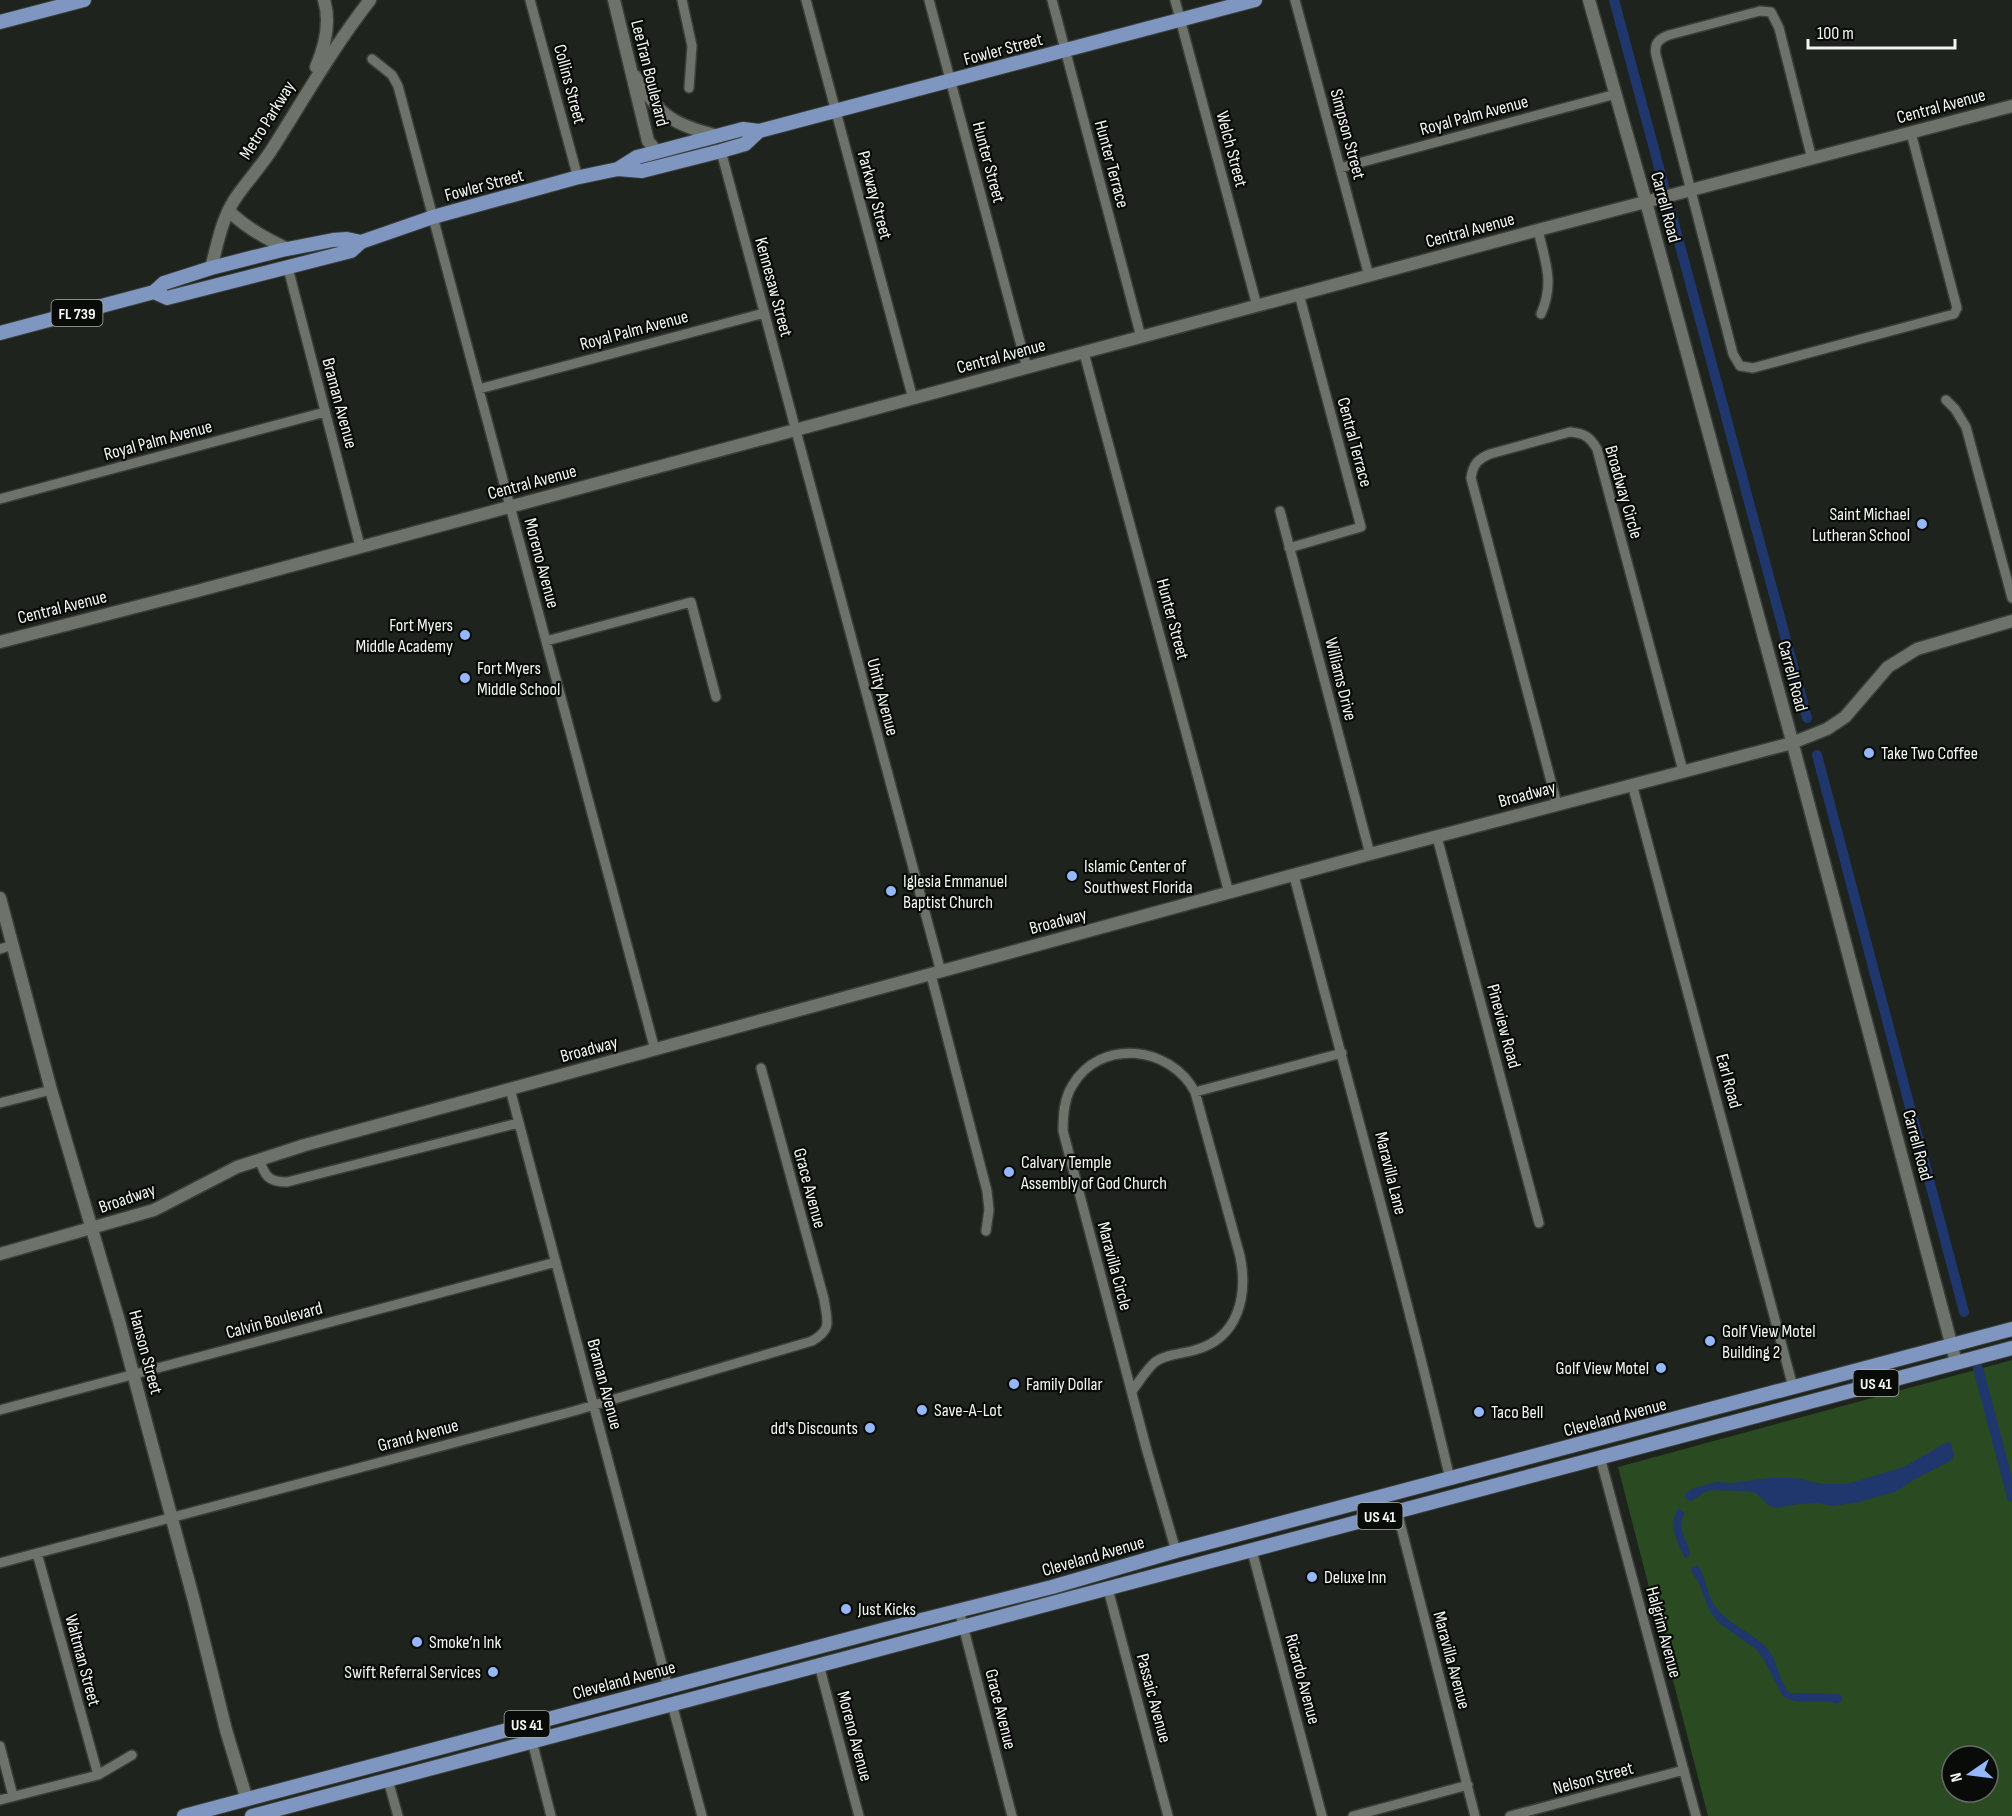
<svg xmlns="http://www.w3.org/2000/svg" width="2012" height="1816" viewBox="0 0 2012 1816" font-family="'Sofia Sans Condensed',sans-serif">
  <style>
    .green { fill: #2a4a22; fill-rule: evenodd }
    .water { fill: #1f376c }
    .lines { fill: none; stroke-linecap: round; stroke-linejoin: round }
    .canal { stroke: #1f376c; stroke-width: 10 }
    .street-casing { stroke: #3b3f3a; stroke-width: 12 }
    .secondary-casing { stroke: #3b3f3a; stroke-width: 15 }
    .primary-casing { stroke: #3b3f3a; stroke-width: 16 }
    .street { stroke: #6d736b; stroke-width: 9 }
    .secondary { stroke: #6d736b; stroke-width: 12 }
    .primary { stroke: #7e96c0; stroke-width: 14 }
    .poi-dot { fill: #94b7fd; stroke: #090b09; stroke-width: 2 }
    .labels { text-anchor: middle; stroke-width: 4.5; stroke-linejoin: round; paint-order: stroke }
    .shield { fill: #090b09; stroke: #acafab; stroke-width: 1.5 }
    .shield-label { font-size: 16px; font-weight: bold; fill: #f2f5f1 }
    .street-label { font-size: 18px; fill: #f2f5f1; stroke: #090b09 }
    .poi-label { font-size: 18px; fill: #f2f5f1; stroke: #090b09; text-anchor: start }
  </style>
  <rect width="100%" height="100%" fill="#1e231d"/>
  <path class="green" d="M2012,1360V1816H1708L1618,1467ZM1952,1756H1988V1792H1952Z"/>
  <path class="water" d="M1947,1442L1951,1443L1954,1455L1952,1460L1913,1480L1897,1491L1859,1502L1833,1506L1817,1503L1798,1504L1776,1508L1770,1506L1756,1493L1745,1491L1711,1490L1705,1492L1691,1501L1684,1497L1686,1493L1694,1488L1717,1482L1732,1483L1770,1478H1795L1823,1484H1847L1904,1467Z
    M1678,1508L1684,1512C1677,1536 1687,1534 1690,1555L1685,1558C1677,1543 1668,1524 1678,1508Z
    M1697,1565C1707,1576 1705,1590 1713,1603C1725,1623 1750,1631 1766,1647C1778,1660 1778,1679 1789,1693L1838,1694L1843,1698L1838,1704C1821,1697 1797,1708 1782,1695L1764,1660L1757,1650L1718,1622L1709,1610L1699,1583L1691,1571V1568Z"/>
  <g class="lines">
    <path class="canal" d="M1614,0L1807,718
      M1817,755L1964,1312
      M1978,1368L2012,1497"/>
    <g class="street-casing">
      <path id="street" d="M530,0L578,178
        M682,0L692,46L689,88
        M806,0L913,399
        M929,0L1027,368
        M1052,0L1141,337
        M1175,0L1257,306
        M1295,0L1369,276
        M372,59L392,75L398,86L655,1050
        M721,151L941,972
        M1812,159L1779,28L1771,12L1760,11L1669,35C1658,39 1654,44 1656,55L1733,354L1740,366L1753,368L1954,314L1957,308L1911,133
        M1340,168L1616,94
        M1538,230C1545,262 1555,282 1541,314
        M288,268L360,546
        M1084,353L1229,893
        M479,389L764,313
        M1946,400L1955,409L1966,427L2012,598
        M0,499L325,412
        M1280,511L1370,854
        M1289,548L1361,527L1299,294
        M546,641L691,602L716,697
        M1632,784L1793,1387
        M1557,804L1471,478C1473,464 1478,459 1490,454L1570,432C1584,433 1590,437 1597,449L1683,771
        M1437,837L1539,1223
        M1294,876C1346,1077 1403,1277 1450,1479
        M0,949L13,945
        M931,975L987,1191L989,1210L986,1231
        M510,1089L668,1687
        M1195,1092L1342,1053
        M0,1103L51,1090
        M259,1159C265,1176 268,1182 287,1182L518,1123
        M1132,1391C1139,1382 1146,1370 1155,1362C1166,1354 1182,1354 1195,1350C1239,1338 1248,1295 1240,1256L1195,1092C1171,1046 1100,1037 1072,1086C1064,1099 1063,1115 1063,1131L1147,1451L1176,1551
        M0,1410L556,1262
        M1600,1457L1696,1816
        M1397,1511L1475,1816
        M1252,1551L1322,1816
        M37,1553L98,1775
        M0,1563L574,1411L812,1341C833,1329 827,1321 824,1299L761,1068
        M1108,1589L1168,1816
        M959,1610L1012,1816
        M819,1665L859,1816
        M672,1704L702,1816
        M532,1741L551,1816
        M0,1746L13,1796
        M388,1780L398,1816
        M0,1800L98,1775L132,1755
        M1353,1816L1468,1785
        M1510,1816L1684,1770"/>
    </g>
    <g class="secondary-casing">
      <path id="secondary" d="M614,0L648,141L657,152
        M1589,0L1646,202L1788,726L1956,1362
        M316,67C325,46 331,22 324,0
        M635,76C660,117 673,124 718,136
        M229,211C246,228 266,239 288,249
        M211,268C217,246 221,222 233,202C245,183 262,166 274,146C305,97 334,46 370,0
        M0,642L201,590L1538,230L2012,106
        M0,898L51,1090L119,1321L194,1601L226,1730L247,1800
        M0,1254L154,1210L237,1167L305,1145L1370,854L1792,743L1827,729L1845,717L1888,667L1917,649L2012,621"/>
    </g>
    <g class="primary-casing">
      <path id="primary" d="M0,22L84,0
        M618,169L637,157L645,155L743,129L759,131L1255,0
        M154,292L167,298L351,251L361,242L433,217L575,178L618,169L642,171L721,151L745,144L759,131
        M0,333L154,292L164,283L211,268L282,250L333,240L347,239L361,242
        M184,1816L886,1629L1052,1587L1176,1551L2012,1329
        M252,1816L2012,1348"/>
    </g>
    <use href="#street" class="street"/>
    <use href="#secondary" class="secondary"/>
    <use href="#primary" class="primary"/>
  </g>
  <g class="poi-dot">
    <circle cx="1922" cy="524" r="6"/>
    <circle cx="465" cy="635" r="6"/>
    <circle cx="465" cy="678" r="6"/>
    <circle cx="1869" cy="753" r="6"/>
    <circle cx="1072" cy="876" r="6"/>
    <circle cx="891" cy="891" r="6"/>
    <circle cx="1009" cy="1172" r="6"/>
    <circle cx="1710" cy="1341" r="6"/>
    <circle cx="1661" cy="1368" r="6"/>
    <circle cx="1014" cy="1384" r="6"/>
    <circle cx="922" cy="1410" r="6"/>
    <circle cx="1479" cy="1412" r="6"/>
    <circle cx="870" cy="1428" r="6"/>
    <circle cx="1312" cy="1577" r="6"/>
    <circle cx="846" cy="1609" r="6"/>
    <circle cx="417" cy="1642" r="6"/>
    <circle cx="493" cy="1672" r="6"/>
  </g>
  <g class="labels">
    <g class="shield">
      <rect x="51.5" y="300" width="51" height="26" rx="4.5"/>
      <rect x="1853.5" y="1370" width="45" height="26" rx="4.5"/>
      <rect x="1357.5" y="1503" width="45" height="26" rx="4.5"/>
      <rect x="504.5" y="1711" width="45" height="26" rx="4.5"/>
    </g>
    <g class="shield-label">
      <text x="77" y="319">FL 739</text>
      <text x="1876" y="1389">US 41</text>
      <text x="1380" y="1522">US 41</text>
      <text x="527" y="1730">US 41</text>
    </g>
    <g class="street-label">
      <text transform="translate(1003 49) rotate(-15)" y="6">Fowler Street</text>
      <text transform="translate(650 73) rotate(76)" y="6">LeeTran Boulevard</text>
      <text transform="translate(570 84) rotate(75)" y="6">Collins Street</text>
      <text transform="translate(1941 106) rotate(-15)" y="6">Central Avenue</text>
      <text transform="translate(1474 115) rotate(-15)" y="6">Royal Palm Avenue</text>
      <text transform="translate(267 120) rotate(-58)" y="6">Metro Parkway</text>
      <text transform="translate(1348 134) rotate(75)" y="6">Simpson Street</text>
      <text transform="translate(1232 149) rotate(75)" y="6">Welch Street</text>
      <text transform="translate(989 162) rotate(75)" y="6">Hunter Street</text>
      <text transform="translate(1112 164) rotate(75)" y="6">Hunter Terrace</text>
      <text transform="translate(484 185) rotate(-15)" y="6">Fowler Street</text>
      <text transform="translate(875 195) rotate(75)" y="6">Parkway Street</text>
      <text transform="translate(1666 207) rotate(75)" y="6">Carrell Road</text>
      <text transform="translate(1470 230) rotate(-15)" y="6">Central Avenue</text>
      <text transform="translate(774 287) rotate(75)" y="6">Kennesaw Street</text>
      <text transform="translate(634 330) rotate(-15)" y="6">Royal Palm Avenue</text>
      <text transform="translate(1001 356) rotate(-15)" y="6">Central Avenue</text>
      <text transform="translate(340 403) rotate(75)" y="6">Braman Avenue</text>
      <text transform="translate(158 440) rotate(-15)" y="6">Royal Palm Avenue</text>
      <text transform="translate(1355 442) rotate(75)" y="6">Central Terrace</text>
      <text transform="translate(532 482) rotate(-15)" y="6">Central Avenue</text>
      <text transform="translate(1624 492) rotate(74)" y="6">Broadway Circle</text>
      <text transform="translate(542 563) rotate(75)" y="6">Moreno Avenue</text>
      <text transform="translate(62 607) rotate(-14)" y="6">Central Avenue</text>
      <text transform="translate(1173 619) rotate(75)" y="6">Hunter Street</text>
      <text transform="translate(1793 676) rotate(75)" y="6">Carrell Road</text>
      <text transform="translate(1341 679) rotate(76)" y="6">Williams Drive</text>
      <text transform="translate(883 697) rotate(75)" y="6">Unity Avenue</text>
      <text transform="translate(1527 794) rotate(-15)" y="6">Broadway</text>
      <text transform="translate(1058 921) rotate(-15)" y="6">Broadway</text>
      <text transform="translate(1504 1026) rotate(75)" y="6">Pineview Road</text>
      <text transform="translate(589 1049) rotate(-15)" y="6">Broadway</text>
      <text transform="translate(1729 1081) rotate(75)" y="6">Earl Road</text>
      <text transform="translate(1918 1145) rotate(75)" y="6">Carrell Road</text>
      <text transform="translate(1391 1173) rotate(76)" y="6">Maravilla Lane</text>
      <text transform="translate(810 1188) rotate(75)" y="6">Grace Avenue</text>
      <text transform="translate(127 1198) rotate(-19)" y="6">Broadway</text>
      <text transform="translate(1115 1266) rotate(75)" y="6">Maravilla Circle</text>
      <text transform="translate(274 1320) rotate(-15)" y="6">Calvin Boulevard</text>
      <text transform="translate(146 1352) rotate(75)" y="6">Hanson Street</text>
      <text transform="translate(605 1384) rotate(75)" y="6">Braman Avenue</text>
      <text transform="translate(1615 1417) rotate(-15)" y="6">Cleveland Avenue</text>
      <text transform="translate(418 1435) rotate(-15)" y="6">Grand Avenue</text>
      <text transform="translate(1093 1556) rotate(-16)" y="6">Cleveland Avenue</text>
      <text transform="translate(1664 1632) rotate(75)" y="6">Halgrim Avenue</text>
      <text transform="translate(83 1660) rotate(75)" y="6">Waltman Street</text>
      <text transform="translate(1452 1660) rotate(75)" y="6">Maravilla Avenue</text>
      <text transform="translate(1303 1679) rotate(75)" y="6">Ricardo Avenue</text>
      <text transform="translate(624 1680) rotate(-15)" y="6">Cleveland Avenue</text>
      <text transform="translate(1154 1698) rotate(75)" y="6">Passaic Avenue</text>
      <text transform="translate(1001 1709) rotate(76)" y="6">Grace Avenue</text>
      <text transform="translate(855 1736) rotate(75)" y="6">Moreno Avenue</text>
      <text transform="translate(1593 1778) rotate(-15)" y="6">Nelson Street</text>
    </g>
    <g class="poi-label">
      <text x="1910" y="520" text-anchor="end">Saint Michael<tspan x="1910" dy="21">Lutheran School</tspan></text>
      <text x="453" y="631" text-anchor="end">Fort Myers<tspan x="453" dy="21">Middle Academy</tspan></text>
      <text x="477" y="674">Fort Myers<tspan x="477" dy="21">Middle School</tspan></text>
      <text x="1881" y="759">Take Two Coffee</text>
      <text x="1084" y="872">Islamic Center of<tspan x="1084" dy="21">Southwest Florida</tspan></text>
      <text x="903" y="887">Iglesia Emmanuel<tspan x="903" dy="21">Baptist Church</tspan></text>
      <text x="1021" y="1168">Calvary Temple<tspan x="1021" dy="21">Assembly of God Church</tspan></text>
      <text x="1722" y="1337">Golf View Motel<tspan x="1722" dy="21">Building 2</tspan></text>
      <text x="1649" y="1374" text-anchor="end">Golf View Motel</text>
      <text x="1026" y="1390">Family Dollar</text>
      <text x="934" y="1416">Save-A-Lot</text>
      <text x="1491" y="1418">Taco Bell</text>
      <text x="858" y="1434" text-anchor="end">dd's Discounts</text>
      <text x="1324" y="1583">Deluxe Inn</text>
      <text x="858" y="1615">Just Kicks</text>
      <text x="429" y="1648">Smoke’n Ink</text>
      <text x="481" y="1678" text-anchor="end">Swift Referral Services</text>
    </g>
  </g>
  <g transform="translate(1970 1774) rotate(256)"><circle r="28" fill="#090b09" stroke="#666966" stroke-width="1.5"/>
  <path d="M0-4.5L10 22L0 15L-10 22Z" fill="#94b7fd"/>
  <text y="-9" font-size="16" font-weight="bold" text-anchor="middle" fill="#f2f5f1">N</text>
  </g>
  <path d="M1808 39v9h147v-9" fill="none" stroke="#f2f5f1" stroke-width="3"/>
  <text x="1817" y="39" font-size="18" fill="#f2f5f1" stroke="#090b09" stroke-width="4.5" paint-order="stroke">100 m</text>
</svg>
